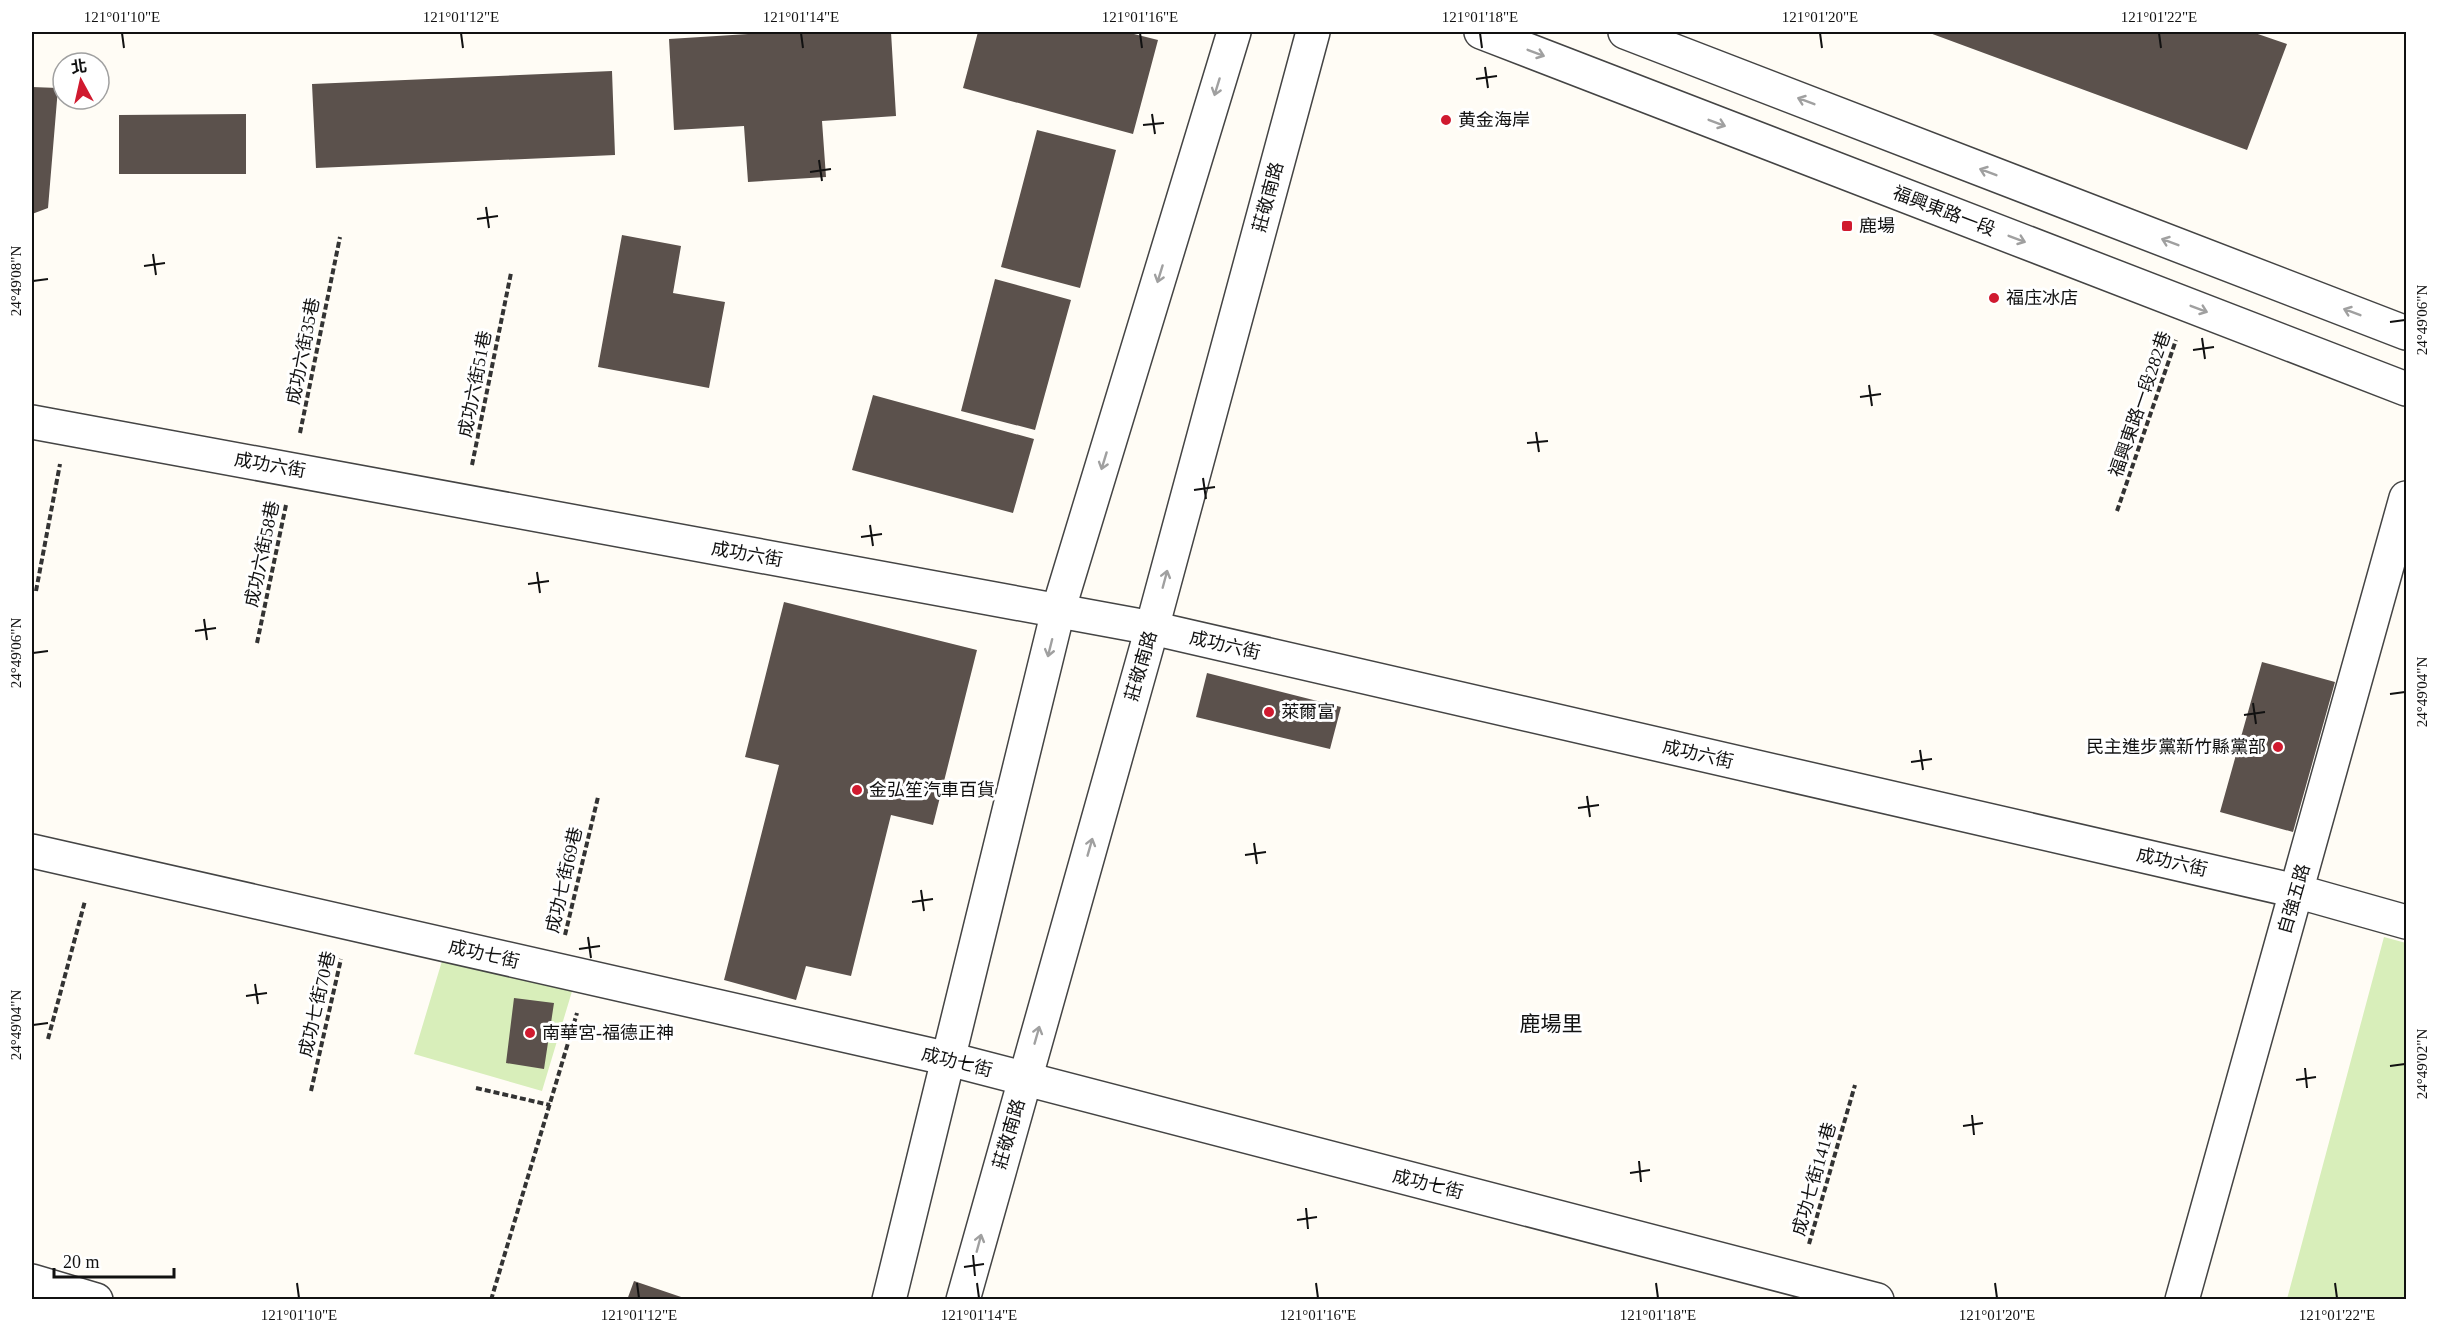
<svg xmlns="http://www.w3.org/2000/svg" width="2438" height="1331" viewBox="0 0 2438 1331" font-family="'Times New Roman','Noto Sans TC',serif">
  <style>
    .green { fill: #d8eeba }
    .building { fill: #5b514c }
    .lines { fill: none; stroke-linecap: round; stroke-linejoin: round }
    .minor-casing { stroke: #444; stroke-width: 36 }
    .tertiary-casing { stroke: #444; stroke-width: 36 }
    .path { stroke: #333; stroke-width: 4; stroke-dasharray: 6 3; stroke-linecap: butt }
    .minor { stroke: #fff; stroke-width: 33 }
    .tertiary { stroke: #fff; stroke-width: 33 }
    .oneway { stroke: #a0a0a0 }
    .ticks { fill: none; stroke: #111; stroke-width: 2 }
    .poi-dot { fill: #d01a2f; stroke: #fff; stroke-width: 2 }
    .labels { text-anchor: middle; stroke-width: 6; stroke-linejoin: round; paint-order: stroke }
    .poi-label { font-size: 18px; fill: #111; stroke: #fff; text-anchor: start }
    .street-label { font-size: 18px; fill: #111; stroke: #fff }
    .quarter-label { font-size: 21px; fill: #111; stroke: #fff }
    .neatline { fill: none; stroke: #111; stroke-width: 2 }
    .ticks-label { font-size: 15px; text-anchor: middle; fill: #111 }
  </style>
  <rect width="100%" height="100%" fill="#fffcf5"/>
  <path class="green" d="M2384,937L2406,943V1299H2287Z
    M445,951L573,988L542,1091L414,1054Z"/>
  <path class="building" d="M778,32H891L896,116L822,121L826,177L748,182L744,126L674,130L669,39Z
    M978,32H1126L1158,40L1133,134L963,88Z
    M1927,32H2252L2287,44L2247,150Z
    M612,71L615,155L316,168L312,84Z
    M32,87L58,88L48,208L32,214Z
    M246,114V174H119V115Z
    M1037,130L1116,150L1080,288L1001,267Z
    M622,235L681,246L673,293L725,302L709,388L598,367Z
    M995,279L1071,300L1035,430L961,411Z
    M873,395L1034,439L1013,513L852,470Z
    M784,602L977,650L933,825L891,815L851,976L806,966L796,1000L724,980L779,765L745,757Z
    M2262,662L2335,682L2293,832L2220,812Z
    M1207,673L1341,707L1330,749L1196,717Z
    M514,998L554,1003L544,1069L506,1063Z
    M634,1281L687,1299V1300H627Z"/>
  <g class="lines">
    <g class="minor-casing">
      <path id="minor" d="M32,422L1152,628L2296,891L2406,922
        M32,851L949,1059L1877,1300
        M32,1281L96,1300
        M2182,1300L2406,498"/>
    </g>
    <g class="tertiary-casing">
      <path id="tertiary" d="M1481,32L2406,389
        M1625,32L2406,333
        M889,1300L1058,611L1234,32
        M963,1300L1152,628L1313,32"/>
    </g>
    <path class="path" d="M300,433L340,237
      M472,465L511,273
      M2117,511L2176,340
      M36,591L60,464
      M257,643L286,505
      M565,935L598,797
      M48,1039L85,901
      M476,1088L550,1105
      M311,1091L341,959
      M1809,1244L1855,1085
      M491,1300L577,1013"/>
    <use href="#minor" class="minor"/>
    <use href="#tertiary" class="tertiary"/>
  </g>
  <defs><path id="oneway-shaft" d="M-6 0H5M1.5-3L5.5 0L1.5 3" fill="none" stroke-width="1.6" stroke-linecap="round" stroke-linejoin="round" transform="scale(1.5)"/></defs>
  <g class="oneway">
    <use href="#oneway-shaft" transform="translate(1536 53) rotate(21)"/>
    <use href="#oneway-shaft" transform="translate(1217 87) rotate(107)"/>
    <use href="#oneway-shaft" transform="translate(1806 101) rotate(-159)"/>
    <use href="#oneway-shaft" transform="translate(1717 123) rotate(21)"/>
    <use href="#oneway-shaft" transform="translate(1988 172) rotate(-159)"/>
    <use href="#oneway-shaft" transform="translate(2017 239) rotate(21)"/>
    <use href="#oneway-shaft" transform="translate(2170 242) rotate(-159)"/>
    <use href="#oneway-shaft" transform="translate(1160 274) rotate(107)"/>
    <use href="#oneway-shaft" transform="translate(2199 309) rotate(21)"/>
    <use href="#oneway-shaft" transform="translate(2352 312) rotate(-159)"/>
    <use href="#oneway-shaft" transform="translate(1104 461) rotate(107)"/>
    <use href="#oneway-shaft" transform="translate(1165 579) rotate(-75)"/>
    <use href="#oneway-shaft" transform="translate(1050 648) rotate(104)"/>
    <use href="#oneway-shaft" transform="translate(1090 847) rotate(-74)"/>
    <use href="#oneway-shaft" transform="translate(1037 1035) rotate(-74)"/>
    <use href="#oneway-shaft" transform="translate(979 1243) rotate(-75)"/>
  </g>
  <path class="ticks" d="M122,33L124,48M461,33L463,48M801,33L803,48M1140,33L1142,48M1480,33L1482,48M1820,33L1822,48M2159,33L2161,48M1485,67L1488,88M1476,79L1497,76M1152,114L1155,134M1143,125L1164,123M819,160L822,181M810,172L831,169M486,207L489,228M477,219L498,216M153,254L156,275M144,266L165,263M33,281L48,279M2390,322L2405,320M2202,338L2205,359M2193,350L2214,347M1869,385L1872,406M1860,397L1881,394M1536,432L1539,452M1527,443L1548,441M1203,478L1206,499M1194,490L1215,487M870,525L873,546M861,537L882,534M537,572L540,593M528,584L549,581M204,619L207,640M195,631L216,628M33,653L48,651M2390,694L2405,692M2253,703L2256,724M2244,715L2265,712M1920,750L1923,770M1911,762L1932,759M1587,796L1590,817M1578,808L1599,805M1254,843L1257,864M1245,855L1266,852M921,890L924,911M912,902L933,899M588,937L591,958M579,949L600,946M255,984L258,1004M246,996L267,993M33,1025L48,1023M2390,1066L2405,1064M2305,1068L2307,1088M2296,1080L2316,1077M1972,1115L1974,1135M1963,1126L1983,1123M1639,1161L1641,1182M1630,1173L1650,1170M1306,1208L1308,1229M1297,1220L1317,1217M973,1255L975,1276M964,1267L984,1264M297,1283L299,1298M637,1283L639,1298M977,1283L979,1298M1316,1283L1318,1298M1656,1283L1658,1298M1995,1283L1997,1298M2335,1283L2337,1298"/>
  <g class="poi-dot">
    <circle cx="1446" cy="120" r="6"/>
    <rect x="1841" y="220" width="12" height="12" rx="3"/>
    <circle cx="1994" cy="298" r="6"/>
    <circle cx="1269" cy="712" r="6"/>
    <circle cx="2278" cy="747" r="6"/>
    <circle cx="857" cy="790" r="6"/>
    <circle cx="530" cy="1033" r="6"/>
  </g>
  <g class="labels">
    <g class="poi-label">
      <text x="1458" y="126">黄金海岸</text>
      <text x="1859" y="232">鹿場</text>
      <text x="2006" y="304">福庒冰店</text>
      <text x="1281" y="718">萊爾富</text>
      <text x="2266" y="753" text-anchor="end">民主進步黨新竹縣黨部</text>
      <text x="869" y="796">金弘笙汽車百貨</text>
      <text x="542" y="1039">南華宮-福德正神</text>
    </g>
    <g class="street-label">
      <text transform="translate(1268 197) rotate(-75)" y="6">莊敬南路</text>
      <text transform="translate(1944 211) rotate(21)" y="6">福興東路一段</text>
      <text transform="translate(303 351) rotate(-79)" y="6">成功六街35巷</text>
      <text transform="translate(475 384) rotate(-79)" y="6">成功六街51巷</text>
      <text transform="translate(2140 404) rotate(-71)" y="6">福興東路一段282巷</text>
      <text transform="translate(270 465) rotate(10)" y="6">成功六街</text>
      <text transform="translate(262 554) rotate(-78)" y="6">成功六街58巷</text>
      <text transform="translate(747 554) rotate(10)" y="6">成功六街</text>
      <text transform="translate(1225 645) rotate(13)" y="6">成功六街</text>
      <text transform="translate(1141 666) rotate(-74)" y="6">莊敬南路</text>
      <text transform="translate(1698 754) rotate(13)" y="6">成功六街</text>
      <text transform="translate(2172 862) rotate(13)" y="6">成功六街</text>
      <text transform="translate(564 880) rotate(-77)" y="6">成功七街69巷</text>
      <text transform="translate(2294 899) rotate(-74)" y="6">自強五路</text>
      <text transform="translate(484 954) rotate(13)" y="6">成功七街</text>
      <text transform="translate(317 1004) rotate(-77)" y="6">成功七街70巷</text>
      <text transform="translate(957 1062) rotate(14)" y="6">成功七街</text>
      <text transform="translate(1009 1134) rotate(-74)" y="6">莊敬南路</text>
      <text transform="translate(1814 1179) rotate(-74)" y="6">成功七街141巷</text>
      <text transform="translate(1428 1184) rotate(14)" y="6">成功七街</text>
    </g>
    <g class="quarter-label">
      <text x="1551" y="1031">鹿場里</text>
    </g>
  </g>
  <rect width="2438" height="1331" fill="none" stroke="#ffffff" stroke-width="66"/>
  <g transform="translate(81 81) rotate(352)"><circle r="28" fill="#ffffff" stroke="#a0a0a0" stroke-width="1.5"/>
  <path d="M0-4.5L10 22L0 15L-10 22Z" fill="#d01a2f"/>
  <text y="-9" font-size="16" font-weight="bold" text-anchor="middle" fill="#111111">北</text>
  </g>
  <path d="M54 1268v9h120v-9" fill="none" stroke="#111111" stroke-width="3"/>
  <text x="63" y="1268" font-size="18" fill="#111111" stroke="#ffffff" stroke-width="4.5" paint-order="stroke">20 m</text>
  <rect x="33" y="33" width="2372" height="1265" class="neatline"/>
  <g class="ticks-label">
    <text x="122" y="22">121°01'10"E</text>
    <text x="461" y="22">121°01'12"E</text>
    <text x="801" y="22">121°01'14"E</text>
    <text x="1140" y="22">121°01'16"E</text>
    <text x="1480" y="22">121°01'18"E</text>
    <text x="1820" y="22">121°01'20"E</text>
    <text x="2159" y="22">121°01'22"E</text>
    <text transform="translate(16 281) rotate(-90)" y="5">24°49'08"N</text>
    <text transform="translate(2422 320) rotate(-90)" y="5">24°49'06"N</text>
    <text transform="translate(16 653) rotate(-90)" y="5">24°49'06"N</text>
    <text transform="translate(2422 692) rotate(-90)" y="5">24°49'04"N</text>
    <text transform="translate(16 1025) rotate(-90)" y="5">24°49'04"N</text>
    <text transform="translate(2422 1064) rotate(-90)" y="5">24°49'02"N</text>
    <text x="299" y="1320">121°01'10"E</text>
    <text x="639" y="1320">121°01'12"E</text>
    <text x="979" y="1320">121°01'14"E</text>
    <text x="1318" y="1320">121°01'16"E</text>
    <text x="1658" y="1320">121°01'18"E</text>
    <text x="1997" y="1320">121°01'20"E</text>
    <text x="2337" y="1320">121°01'22"E</text>
  </g>
</svg>
